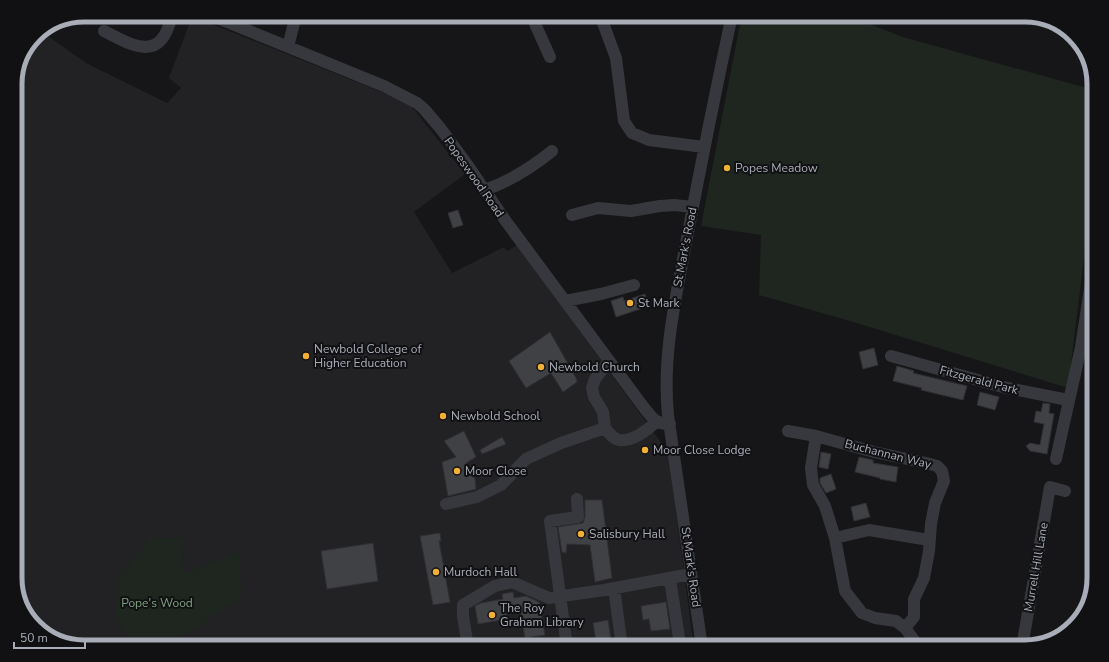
<svg xmlns="http://www.w3.org/2000/svg" width="1109" height="662" viewBox="0 0 1109 662" font-family="'Nunito Sans',sans-serif">
  <style>
    .built { fill: #222225 }
    .green { fill: #1e261f }
    .building { fill: #404145; stroke: #303034 }
    .lines { fill: none; stroke-linecap: round; stroke-linejoin: round }
    .minor { stroke: #37383d; stroke-width: 12 }
    .poi-dot { fill: #f2b134; stroke: #111113; stroke-width: 1.5 }
    .labels { text-anchor: middle; stroke-width: 4; stroke-linejoin: round; paint-order: stroke }
    .poi-label { font-size: 12px; fill: #a8adb8; stroke: #111113; text-anchor: start }
    .street-label { font-size: 12px; fill: #a8adb8; stroke: #111113 }
    .park-label { font-size: 12px; fill: #7fa381; stroke: #111113 }
    .rim { fill: none; stroke: #a8adb8; stroke-width: 5 }
  </style>
  <rect width="100%" height="100%" fill="#161618"/>
  <path class="built" d="M192,16L409,103L465,174L414,212L452,273L504,247L507,251L517,245L668,452L694,647H84L49,638L24,613L15,582V80L35,35L41,31L86,63L167,103L181,88L169,78Z"/>
  <path class="green" d="M744,15H852L859,20L903,37L1094,90V176L1068,388L860,324L759,295L761,235L701,226L739,29Z
    M150,537L182,539L183,574L239,551L242,597L195,629L156,647H138L115,618L120,578Z"/>
  <path class="building" d="M458,210L463,225L453,228L448,213Z
    M645,294L649,306L616,317L611,301L623,297L624,301Z
    M550,332L576,378L577,382L563,392L551,373L526,388L509,361Z
    M874,348L878,365L863,369L859,352Z
    M897,366L914,371L913,373L967,386L963,400L921,390L922,388L893,381Z
    M980,392L999,397L995,410L977,405Z
    M1043,403L1050,404L1049,413L1054,414L1047,454L1030,451L1026,446L1030,443L1040,445L1044,424L1034,422L1036,411L1041,412Z
    M464,431L476,457L466,463L475,479L476,489L448,496L442,462L456,457L444,441Z
    M502,437L506,444L482,454L480,450Z
    M821,452L831,454L828,469L819,467Z
    M859,457L873,460V463L898,467L896,482L880,479V478L855,472Z
    M831,474L836,489L826,493L820,483V478Z
    M585,500H602L612,578L595,582L590,545L567,544L566,553L562,552L558,527L583,523L585,517Z
    M866,503L870,517L854,521L851,507Z
    M440,533L441,541H439L450,602L433,605L420,536Z
    M373,543L378,581L327,589L321,551Z
    M513,592L514,598L526,596L539,602L545,635L525,638L520,608L506,610L507,619L478,624L475,606L481,603L503,599L502,594Z
    M666,602L670,629L651,631L649,619L643,620L641,606Z
    M608,620L612,647H597L593,623Z"/>
  <g class="lines">
    <path class="minor" d="M210,15L384,86L417,103L424,109L441,129L469,167L505,220L642,405C651,416 655,425 670,424
      M532,15L536,26L550,57
      M600,15L616,58L624,121L632,133L649,140L704,147
      M104,31C119,38 146,57 161,40C167,34 170,23 172,15
      M288,47L296,15
      M485,190C510,181 531,168 552,151
      M572,215L598,208L631,211L660,206L674,205L693,207
      M565,301L601,294L634,285
      M891,356L1003,387L1068,400
      M605,428L603,412L594,397L592,388L595,379L609,361
      M788,431L816,436L874,452L926,463L937,466L942,471L944,481L935,503L931,524L929,551L924,578L914,599V617L905,628
      M816,436L811,468L813,485L825,506L835,538L845,591L862,613L875,618L896,621L905,628L914,640V647
      M1056,459L1081,347L1094,263
      M446,504L477,497L501,485L526,459L561,443L605,428C609,433 613,439 619,440C632,442 648,430 656,422
      M835,538L869,530L929,540
      M614,588L622,647
      M468,647L463,616V605L495,586L512,582L549,598L604,590L691,574
      M567,647L550,521L578,517L577,499
      M668,647C673,646 677,644 679,638L670,579
      M702,647L668,415C662,355 676,297 687,238C701,164 716,89 732,15
      M770,647L780,645V647
      M1022,647L1050,487L1065,491"/>
  </g>
  <g class="poi-dot">
    <circle cx="727" cy="168" r="4"/>
    <circle cx="630" cy="303" r="4"/>
    <circle cx="306" cy="356" r="4"/>
    <circle cx="541" cy="367" r="4"/>
    <circle cx="443" cy="416" r="4"/>
    <circle cx="645" cy="450" r="4"/>
    <circle cx="457" cy="471" r="4"/>
    <circle cx="581" cy="534" r="4"/>
    <circle cx="436" cy="572" r="4"/>
    <circle cx="492" cy="615" r="4"/>
  </g>
  <g class="labels">
    <g class="poi-label">
      <text x="735" y="172">Popes Meadow</text>
      <text x="638" y="307">St Mark</text>
      <text x="314" y="353">Newbold College of<tspan x="314" dy="14">Higher Education</tspan></text>
      <text x="549" y="371">Newbold Church</text>
      <text x="451" y="420">Newbold School</text>
      <text x="653" y="454">Moor Close Lodge</text>
      <text x="465" y="475">Moor Close</text>
      <text x="589" y="538">Salisbury Hall</text>
      <text x="444" y="576">Murdoch Hall</text>
      <text x="500" y="612">The Roy<tspan x="500" dy="14">Graham Library</tspan></text>
    </g>
    <g class="street-label">
      <text transform="translate(474 177) rotate(55)" y="4">Popeswood Road</text>
      <text transform="translate(685 247) rotate(-79)" y="4">St Mark's Road</text>
      <text transform="translate(979 380) rotate(15)" y="4">Fitzgerald Park</text>
      <text transform="translate(888 454) rotate(14)" y="4">Buchannan Way</text>
      <text transform="translate(691 567) rotate(82)" y="4">St Mark's Road</text>
      <text transform="translate(1036 567) rotate(-80)" y="4">Murrell Hill Lane</text>
    </g>
    <g class="park-label">
      <text x="157" y="607">Pope's Wood</text>
    </g>
  </g>
  <path d="M0 0H1109V662H0ZM84 22H1025A62 62 0 0 1 1087 84V578A62 62 0 0 1 1025 640H84A62 62 0 0 1 22 578V84A62 62 0 0 1 84 22Z" fill="#111113" fill-rule="evenodd"/>
  <path class="rim" d="M84 22H1025A62 62 0 0 1 1087 84V578A62 62 0 0 1 1025 640H84A62 62 0 0 1 22 578V84A62 62 0 0 1 84 22Z"/>
  <path d="M14 642v6h71v-6" fill="none" stroke="#a8adb8" stroke-width="2"/>
  <text x="20" y="642" font-size="12" fill="#a8adb8" stroke="#111113" stroke-width="3" paint-order="stroke">50 m</text>
</svg>
